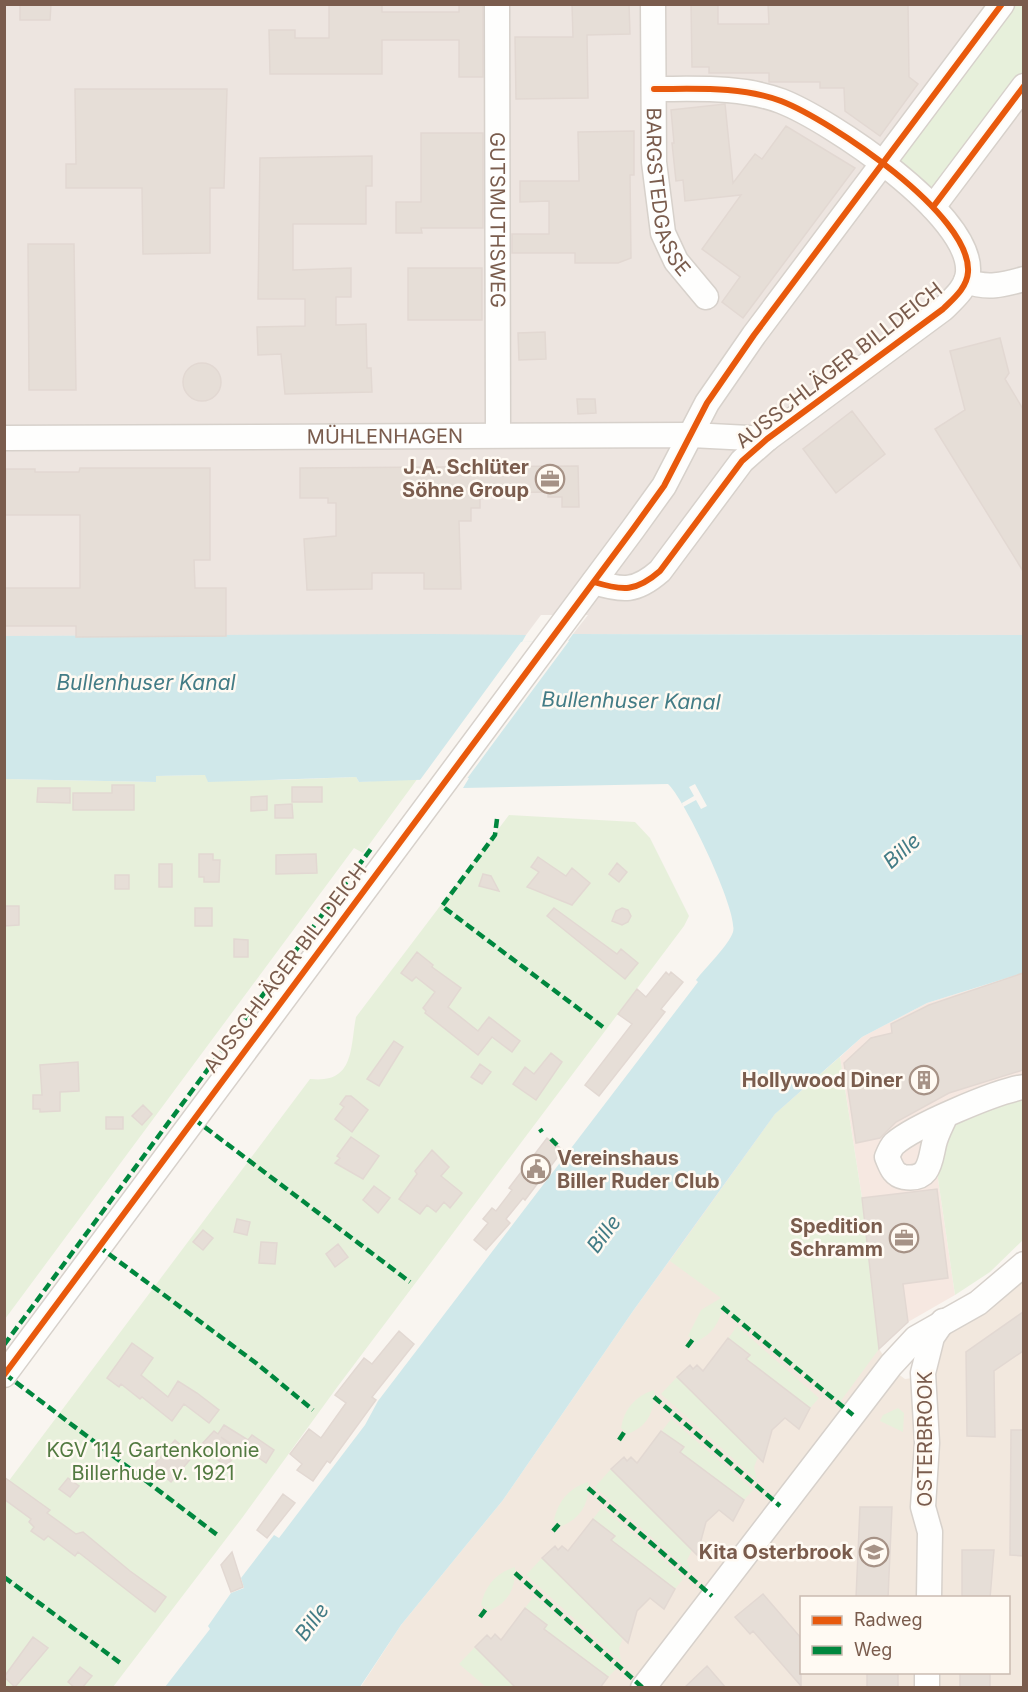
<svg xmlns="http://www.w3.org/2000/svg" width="1028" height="1692" viewBox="0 0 1028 1692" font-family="Inter,sans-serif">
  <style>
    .residential { fill: #f2e8de; fill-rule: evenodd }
    .commercial { fill: #f6e8e1 }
    .industrial { fill: #ede5e0 }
    .green { fill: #e7f0db }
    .water { fill: #d0e8ea }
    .pier { fill: #f9f5f0 }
    .building { fill: #e6ded7; stroke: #e2d8d2; stroke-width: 1.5 }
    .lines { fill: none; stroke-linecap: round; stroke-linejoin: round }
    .minor-casing { stroke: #d7d1cb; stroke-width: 27 }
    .minor { stroke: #fefefd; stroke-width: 24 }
    .quiet { stroke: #00873e; stroke-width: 4.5; stroke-dasharray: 9 4.5; stroke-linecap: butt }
    .cycleway-casing { stroke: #fffaf3; stroke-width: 10 }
    .cycleway { stroke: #e8590c; stroke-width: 6 }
    .labels { text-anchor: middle; stroke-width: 5; stroke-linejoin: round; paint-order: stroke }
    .street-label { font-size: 20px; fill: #7a5c4d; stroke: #fffaf3 }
    .poi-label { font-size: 20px; font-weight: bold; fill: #7a5c4d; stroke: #fffaf3; text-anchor: end }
    .park-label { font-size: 20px; fill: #537a41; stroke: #fffaf3 }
    .water-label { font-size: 21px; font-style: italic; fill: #437c86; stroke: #fffaf3 }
  </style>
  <rect width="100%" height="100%" fill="#f9f5f0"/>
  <path class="residential" d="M840,1057L879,1349L894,1371L905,1379L913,1378L932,1337L1023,1264V1687L360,1688L401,1625L503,1500L633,1311L775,1114ZM802,1598H1008V1672H802Z"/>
  <path class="commercial" d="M1023,973V1080L953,1124L937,1172L955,1295L908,1322L879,1349L862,1198L840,1057L862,1037L927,1003Z"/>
  <path class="industrial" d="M4,5H1023V635L573,634L588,615H541L526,635L5,636Z"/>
  <path class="green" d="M1009,5H1023V72L957,160L935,187L927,189L897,160Z
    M205,775L279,780L356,777L359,782L418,778L363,853L354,848L5,1319V779L156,782V776Z
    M509,815L635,822L650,838L689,916L684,926L338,1386L242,1518L113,1687L5,1688V1486L310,1079C355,1084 350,1048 356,1017Z
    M840,1057L862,1198L879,1349L840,1402L723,1308C718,1325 712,1334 696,1342L688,1336L701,1310L721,1298L670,1261L775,1114Z
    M1023,1095V1240L990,1272L955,1295L937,1172L953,1124Z
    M737,1326L819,1398L810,1408L746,1359L749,1356L728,1339Z
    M677,1377L758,1457L754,1467L757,1480L661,1394Z
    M654,1390C655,1411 648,1426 628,1434L621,1428C624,1409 635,1396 654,1390Z
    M898,1408L904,1413L903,1432L880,1421L883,1415Z
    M671,1419L753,1490L744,1500L680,1452L683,1447L662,1431Z
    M611,1469L692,1550L687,1560L691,1572L595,1487Z
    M588,1482C590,1503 581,1518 562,1526L554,1520C558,1501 569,1488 588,1482Z
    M602,1507L684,1578L675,1589L611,1540L614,1536L593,1519Z
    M542,1558L623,1638L619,1648L621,1661L526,1575Z
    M515,1567C516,1588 508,1603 489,1611L481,1605C485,1586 496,1573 515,1567Z
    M534,1596L617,1668L608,1677L544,1629L547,1625L525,1608Z
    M475,1647L516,1687H486L459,1664Z"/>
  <path class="water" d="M431,634L526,635L522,642L568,641L573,634L1023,635V973L927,1003L862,1037L775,1114L633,1311L503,1500L401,1625L360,1687H165L210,1629L208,1626L231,1593L244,1588L241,1578L274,1535L279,1538L365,1425L378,1401L698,982L696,980C705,968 729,945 733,932C739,912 684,798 668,784L463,788L469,778L359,782L356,777L208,782L205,775L156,776V782L5,779L4,636Z"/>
  <path class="pier" d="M569,641L466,780H420L521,642Z
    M695,784L707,806L701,809L696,800L683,807L682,803L694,796L689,787Z"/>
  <path class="building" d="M20,4H51L50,20H20Z
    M329,4H382V12H459V4H483V77H459V40H382V74H270L269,30H295V38H329Z
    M572,4H629L630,34L587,35L588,98L516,99L515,37H573Z
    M691,4H718V24H769L768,4H908L909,77L918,84L880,136L845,111L844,88H820V82H769V73H709V67H692Z
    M75,89H227L224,188H210V253L143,254L142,188H66V164H76Z
    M725,104L733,183L755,154L762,159L786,126L855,168L743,318L722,302L740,277L702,249L741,195L685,201L683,180L676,181L672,143H674L671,110Z
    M634,131V175H630L631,258L618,263H575V253H512V234H549V201L520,202V181H579L578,132Z
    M421,133H483V228H421L422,233H396V202H421Z
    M372,156V186H366V224H293V270L351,268V297H336V325L366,324L367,368H371L372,392L285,394L281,354L258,355L257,327L305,326V299H258L260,158Z
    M28,244H74L76,390H29Z
    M408,268H482V320H408Z
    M545,332L546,359L519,360L518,333Z
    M1000,338L1009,373L1005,379L1023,409V571L935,429L965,410L950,351Z
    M183 382a19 19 0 1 1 38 0a19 19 0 1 1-38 0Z
    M577,399H595L596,413L578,414Z
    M852,411L885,454L836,493L803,449Z
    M578,466L579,507H562V497H548V492L480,493V508H471V521H459L461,589H424V573H372V589L307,590L304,539L336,536V503H328V498H300V468Z
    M80,468H210V560H194L195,588H226V636L76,637V626H4V588H80V515H4L6,469H35V472H79Z
    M112,785H134V810H73V793H112Z
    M292,787H322V802H292Z
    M38,788H70V803L37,802Z
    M267,796V810L251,811V797Z
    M292,804L293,818H275V805Z
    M199,854H213V860H220L219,882H204V877H199Z
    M316,854L317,873L276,874V855Z
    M538,857L566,876L572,868L590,883L572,905L527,887L539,872L531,867Z
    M617,863L627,872L619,882L609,874Z
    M159,864H172V887H159Z
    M483,874L491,876L499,891L479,886Z
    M115,875H129V889H115Z
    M4,906H19V925L4,926Z
    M195,908H212V926H195Z
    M554,908L617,954L621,949L638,963L625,979L547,916Z
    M622,908L628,910L631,916L628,922L622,925L612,921L616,911Z
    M234,939L248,940V957H234Z
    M417,952L433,965L432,967L461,988L448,1007L478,1031L489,1017L520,1041L512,1052L492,1037L478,1055L425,1013L426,1011L423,1008L435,992L416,977L412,981L401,973Z
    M666,972L669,975L671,972L683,982L661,1009L665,1012L599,1096L585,1085L632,1024L618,1014L637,989L646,997Z
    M1023,973V1070L949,1093L896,1122L880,1138L856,1143L844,1063L871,1038L892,1033L891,1024L929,1005Z
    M394,1041L403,1047L379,1086L367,1079Z
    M551,1053L562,1062L536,1100L513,1084L525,1067L534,1074Z
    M78,1062L79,1091L60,1092V1111L40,1112V1109H33V1095H42L40,1065Z
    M480,1064L491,1072L482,1084L471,1077Z
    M346,1096H351L368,1110L352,1132L335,1119L344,1107L340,1104Z
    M143,1105L152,1114L142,1125L132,1116Z
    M106,1117H123V1129H106Z
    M351,1137L379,1156L363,1179L335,1163L340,1158L337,1156Z
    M547,1138L563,1150L525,1200L523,1198L506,1219L510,1223L486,1250L474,1240L488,1223L483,1219L492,1208L496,1211L512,1190L509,1188Z
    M432,1150L449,1167L441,1176L462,1193L450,1208L444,1202L436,1212L427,1205L420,1214L399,1199L417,1174L415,1171Z
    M374,1186L390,1198L378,1213L363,1200Z
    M937,1189L948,1278L903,1284L908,1322L879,1349L862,1198Z
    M237,1219L250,1222L247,1235L234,1232Z
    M203,1230L213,1238L203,1250L193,1242Z
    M261,1242L277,1243L275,1264L259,1263Z
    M338,1244L348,1257L335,1267L326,1254Z
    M1023,1312V1351L994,1371L995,1437L967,1436L966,1352Z
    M399,1331L414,1344L372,1397L376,1400L330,1463L327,1461L313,1481L297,1470L302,1464L290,1454L309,1429L321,1438L346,1403L335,1395L364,1358L372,1364Z
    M728,1338L750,1355L746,1359L810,1408L799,1429L785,1418L772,1430L763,1462L677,1377L690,1365L693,1369L697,1365L703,1371Z
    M132,1343L153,1358L141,1375L168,1397L178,1381L197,1393L219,1410L209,1423L184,1404L172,1421L142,1397L140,1399L121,1384L119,1387L107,1378Z
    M224,1425L248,1440L252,1435L274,1450L266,1463L256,1456L254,1459L221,1437L238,1452L226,1467L201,1445L214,1431L218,1434Z
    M1011,1430H1023V1556L1010,1555Z
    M661,1431L684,1447L680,1452L744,1500L733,1521L719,1510L706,1522L697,1555L611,1469L624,1457L627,1461L631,1457L637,1463Z
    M175,1440L193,1456L171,1482L153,1466Z
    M4,1477L50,1510L47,1513L76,1534L83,1532L130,1571L166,1597L155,1612L78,1552L75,1556L48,1536L44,1540L31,1531L34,1527L29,1522L31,1519L4,1499Z
    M68,1478L79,1486L70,1497L59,1489Z
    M283,1494L295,1503L267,1538L257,1530Z
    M860,1507H892L888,1598H856Z
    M593,1519L615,1536L611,1540L675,1589L664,1609L650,1598L637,1611L628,1643L542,1558L555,1546L558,1550L562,1546L568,1551Z
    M962,1550H994L990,1598H962Z
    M232,1552L243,1587L231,1592L221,1565Z
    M763,1594L801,1638V1686L753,1631L750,1634L735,1617Z
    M525,1608L547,1625L544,1629L608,1677L600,1688H516L475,1647L487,1635L491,1639L495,1634L501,1640Z
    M33,1637L48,1648L15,1687L4,1677Z
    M707,1666L726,1688H684Z
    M80,1667L92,1676L82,1688H75L68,1682Z
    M867,1672H898V1688H867Z
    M960,1672H990V1688H960Z"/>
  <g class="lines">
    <g class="minor-casing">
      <g id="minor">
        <path id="s1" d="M497,4L498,435"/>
        <path id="s2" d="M653,4L654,162L663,233L676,261L706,297"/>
        <path d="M933,207L1024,86"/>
        <path d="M966,281C987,289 1003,285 1024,279"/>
        <path id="s3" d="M4,438L691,435L767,439"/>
        <path d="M594,582C623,591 636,592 660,571L742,461L767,439L943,309C953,299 967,288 968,272C972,215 830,120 781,101C741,86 697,89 654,89"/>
        <path d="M945,1117C941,1126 936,1135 934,1144C930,1161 930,1181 904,1177C893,1175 891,1166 887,1157C889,1152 891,1147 894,1144C914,1126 997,1091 1024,1087"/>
        <path d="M4,1375L633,529L664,486L707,403L754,335L1002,4"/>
        <path d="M929,1598L930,1532L923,1507L927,1443L923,1373L932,1337L943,1321"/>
        <path d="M643,1688L891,1365L916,1338L978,1303L1024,1264"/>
        <path d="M927,1688V1672"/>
      </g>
    </g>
    <use href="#minor" class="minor"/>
    <path class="quiet" d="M497,819L495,835L442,906L603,1027
      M194,1119L410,1282
      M540,1129L542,1132
      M551,1139L557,1145
      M98,1246L256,1363L313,1410
      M722,1307L853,1415
      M4,1345L373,846
      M687,1347L693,1339
      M5,1374L220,1537
      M654,1397L780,1506
      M619,1440L625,1431
      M588,1488L712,1596
      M553,1531L559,1524
      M515,1573L643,1688
      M4,1577L123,1665
      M480,1617L486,1609"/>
    <g class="cycleway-casing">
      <path id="cycleway" d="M933,207L1024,86
        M594,582C623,591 636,592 660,571L742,461L767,439L943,309C953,299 967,288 968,272C972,215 830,120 781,101C741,86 697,89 654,89
        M4,1375L633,529L664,486L707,403L754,335L1002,4"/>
    </g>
    <use href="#cycleway" class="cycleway"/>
  </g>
  <defs>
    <g id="office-ring" transform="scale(1.5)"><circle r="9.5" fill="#fffaf3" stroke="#a69286" stroke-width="1.5"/><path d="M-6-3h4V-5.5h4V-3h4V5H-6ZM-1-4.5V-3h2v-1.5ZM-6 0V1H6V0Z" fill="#a69286"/></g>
    <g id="building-ring" transform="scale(1.5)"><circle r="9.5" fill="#fffaf3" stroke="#a69286" stroke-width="1.5"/><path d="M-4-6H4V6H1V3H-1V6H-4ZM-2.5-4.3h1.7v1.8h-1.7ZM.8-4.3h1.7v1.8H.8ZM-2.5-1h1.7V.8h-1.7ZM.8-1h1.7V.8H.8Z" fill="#a69286"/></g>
    <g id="civic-ring" transform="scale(1.5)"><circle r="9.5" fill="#fffaf3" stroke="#a69286" stroke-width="1.5"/><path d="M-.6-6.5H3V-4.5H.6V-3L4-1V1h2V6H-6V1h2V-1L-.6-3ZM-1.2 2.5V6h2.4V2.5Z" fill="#a69286"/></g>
    <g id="school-ring" transform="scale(1.5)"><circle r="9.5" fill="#fffaf3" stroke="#a69286" stroke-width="1.5"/><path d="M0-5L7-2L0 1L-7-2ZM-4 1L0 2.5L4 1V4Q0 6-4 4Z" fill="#a69286"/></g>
  </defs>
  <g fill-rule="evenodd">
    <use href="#office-ring" x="550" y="479"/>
    <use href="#building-ring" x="924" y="1080"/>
    <use href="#civic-ring" x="536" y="1169"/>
    <use href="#office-ring" x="904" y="1238"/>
    <use href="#school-ring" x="874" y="1552"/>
  </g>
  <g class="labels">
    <g class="street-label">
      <text dy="7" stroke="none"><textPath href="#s2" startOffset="190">BARGSTEDGASSE</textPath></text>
      <text dy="7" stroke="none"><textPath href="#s1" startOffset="216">GUTSMUTHSWEG</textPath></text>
      <text transform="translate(839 365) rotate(-38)" y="7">AUSSCHLÄGER BILLDEICH</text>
      <text dy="7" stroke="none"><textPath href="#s3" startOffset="381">MÜHLENHAGEN</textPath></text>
      <text transform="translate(285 968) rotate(-53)" y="7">AUSSCHLÄGER BILLDEICH</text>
      <text transform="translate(925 1439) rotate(-90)" y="7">OSTERBROOK</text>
    </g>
    <g class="poi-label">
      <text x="529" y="474">J.A. Schlüter<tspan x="529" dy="23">Söhne Group</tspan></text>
      <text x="903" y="1087">Hollywood Diner</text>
      <text x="557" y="1165" text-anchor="start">Vereinshaus<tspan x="557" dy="23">Biller Ruder Club</tspan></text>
      <text x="883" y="1233">Spedition<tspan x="883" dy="23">Schramm</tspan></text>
      <text x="853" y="1559">Kita Osterbrook</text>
    </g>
    <g class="park-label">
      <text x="153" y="1457">KGV 114 Gartenkolonie<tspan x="153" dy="23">Billerhude v. 1921</tspan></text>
    </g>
    <g class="water-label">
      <text x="146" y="690">Bullenhuser Kanal</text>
      <text transform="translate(631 701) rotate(1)" y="7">Bullenhuser Kanal</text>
      <text transform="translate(902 851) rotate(-41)" y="7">Bille</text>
      <text transform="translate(604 1234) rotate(-53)" y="7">Bille</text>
      <text transform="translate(312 1622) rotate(-53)" y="7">Bille</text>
    </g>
  </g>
  <rect width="1028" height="1692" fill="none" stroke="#7a5c4d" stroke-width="12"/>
  <rect x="800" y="1596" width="210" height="78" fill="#fffaf3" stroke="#cabbb1" stroke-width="1.5"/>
  <rect x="812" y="1616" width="30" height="9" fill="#e8590c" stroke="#cabbb1" stroke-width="1.5"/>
  <text x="854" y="1626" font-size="18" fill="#7a5c4d">Radweg</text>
  <rect x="812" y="1646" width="30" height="9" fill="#00873e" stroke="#cabbb1" stroke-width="1.5"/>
  <text x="854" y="1656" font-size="18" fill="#7a5c4d">Weg</text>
</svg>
